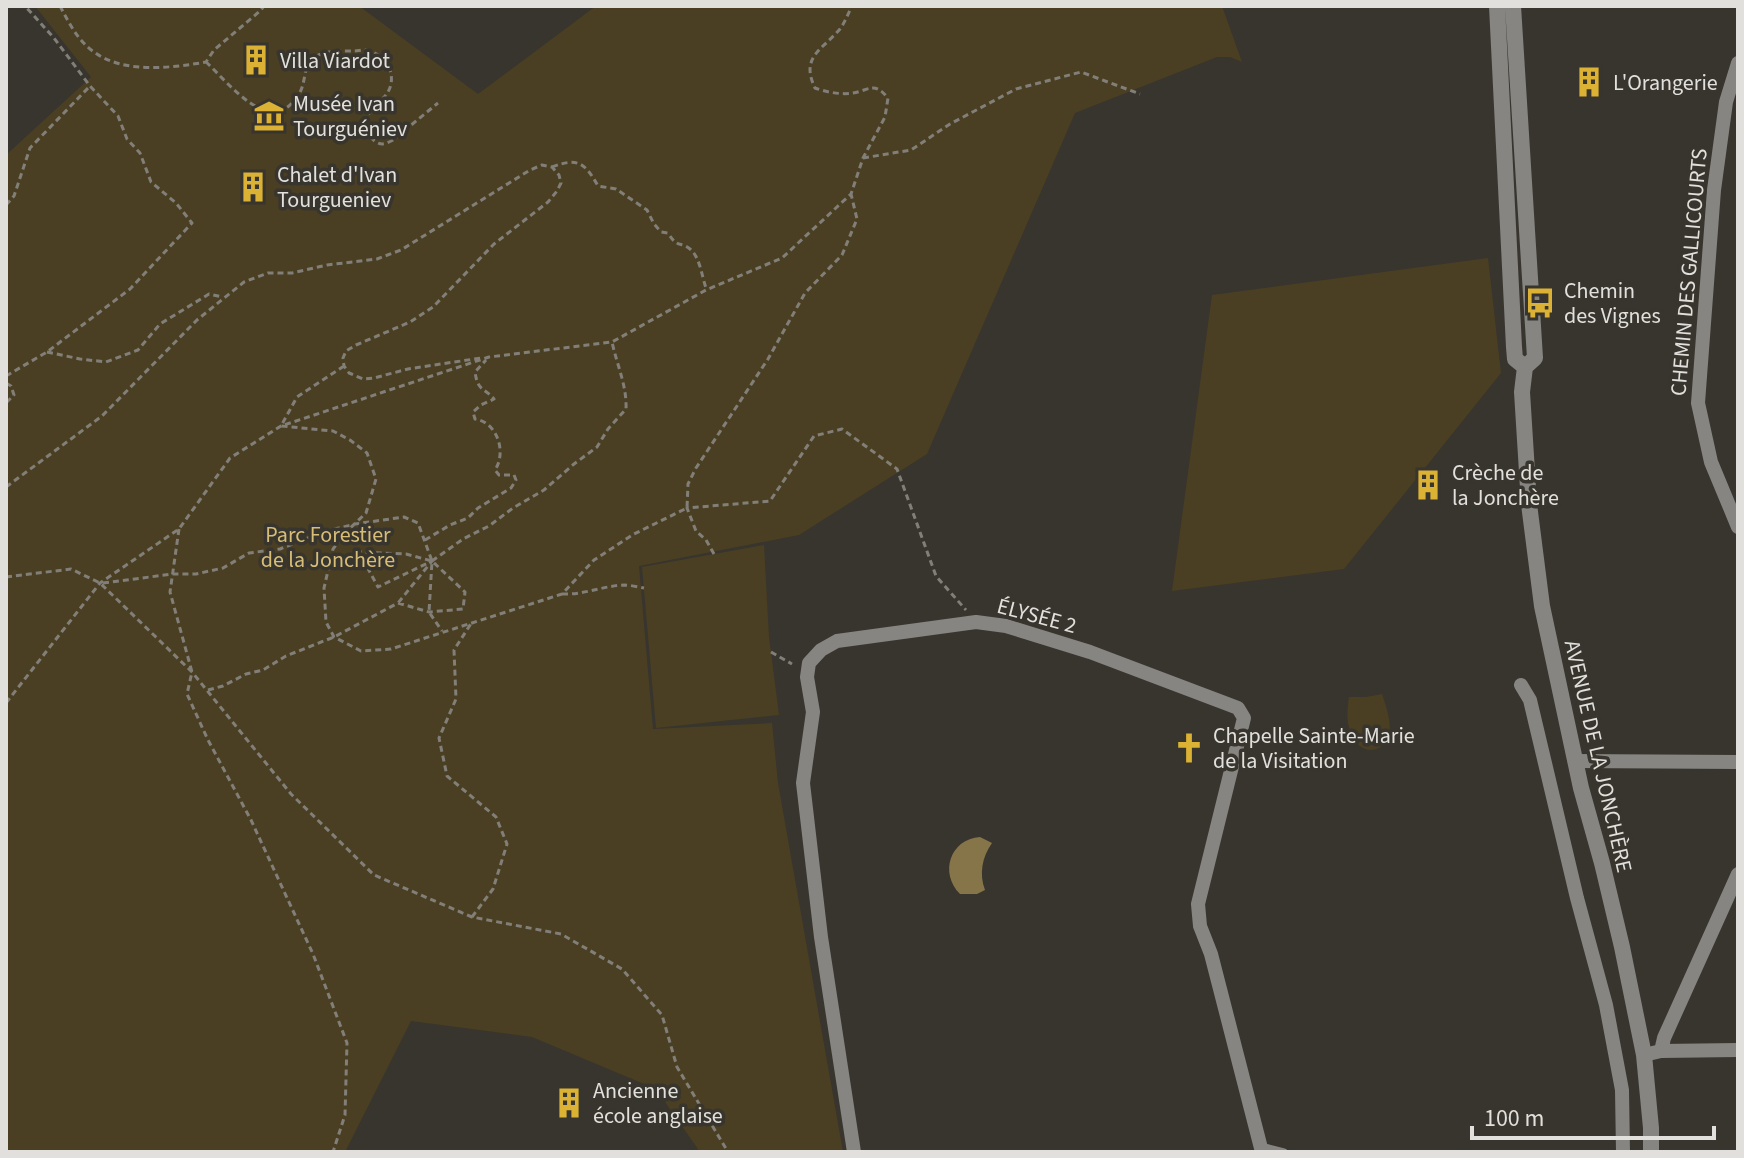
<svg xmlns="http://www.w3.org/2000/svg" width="1744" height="1158" viewBox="0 0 1744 1158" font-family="'Source Sans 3',sans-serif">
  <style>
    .green { fill: #4a3f22 }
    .water { fill: #867549 }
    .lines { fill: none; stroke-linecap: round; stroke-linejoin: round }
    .path { stroke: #827f79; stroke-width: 3; stroke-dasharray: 6 4; stroke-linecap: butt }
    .service { stroke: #868581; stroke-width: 7 }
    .minor { stroke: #868581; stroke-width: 14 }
    .tertiary { stroke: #868581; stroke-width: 16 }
    .labels { text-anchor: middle; stroke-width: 7; stroke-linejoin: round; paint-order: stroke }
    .poi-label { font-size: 22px; fill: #e2e0dc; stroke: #38352e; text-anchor: start }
    .street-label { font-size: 22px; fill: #e2e0dc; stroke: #38352e }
    .park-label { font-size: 22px; fill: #d7bd76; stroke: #38352e }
  </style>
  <rect width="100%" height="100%" fill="#38352e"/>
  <path class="green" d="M35,6H359L478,94L596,6H1222L1242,62L1230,57H1217L1075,113L927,454L799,535L639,566L653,729L772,723L778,783L843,1152H700L656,1089L532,1037L411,1021L345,1152H6V155L91,77Z
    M1488,258L1501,373L1344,569L1172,591L1212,295Z
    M764,545L769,637L779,715L656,728L642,567Z
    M1382,694C1386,706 1393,725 1388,737C1379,757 1358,752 1351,734C1346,721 1347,710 1349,697H1366Z"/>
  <path class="water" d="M980,837L992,843C982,857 979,874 985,890L977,894H960C939,873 950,839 980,837Z"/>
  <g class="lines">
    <path class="path" d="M60,6C69,23 78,41 94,52C124,74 171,68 206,62L214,50L260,11L264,6
      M206,62C229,83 271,140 299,94C306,83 303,68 312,59C322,50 340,51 353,51C357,51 361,50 365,50C385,53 398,74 388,92C380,105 358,115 368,133C370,137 373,140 376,142C383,146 387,143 393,140L438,103
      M863,158L911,150L950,124L1016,89L1081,72L1140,94
      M552,167C578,157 585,163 598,186L616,189L647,210L654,224L661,232L668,233C678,249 680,241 690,249C700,257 702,277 706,288
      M6,205L14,196L30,148L90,86
      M47,352L80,359L106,362L138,350L160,324L209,294L223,297
      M344,366L297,397L281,426L333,431L350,440L367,453L376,479L366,513L346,532L333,549L324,588L326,622L334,637L361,651L391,649L562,594L594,560L634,534L687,508L688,484L696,468L768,359L805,293L842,255L857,219L851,194
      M6,376L47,352L130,289L192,223L176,203L151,182L140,153L127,139L118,116L90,86L54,38L25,6
      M6,383L11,386L14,395L6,403
      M6,487L102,416L197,320L244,282L268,273H292L327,265L377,259L401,250L530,170L542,165L552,167L559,175L561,183L557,191L548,202L494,244L433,307L410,322L356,345L346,351L343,358L344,366L349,373L363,379L374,378L408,369L481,358
      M179,529L170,592L192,672L187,694L208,740L251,820L313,954L347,1043L345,1115L333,1152
      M425,540L450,525L468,518L478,508L511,488L516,480L514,475H499L495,470C507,452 497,422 475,419L473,412L481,405L494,399C484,387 478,392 475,372L486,360
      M714,554L706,540L696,531L687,508L770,501L814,436L842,429L897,469L936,576L966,610
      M432,561L463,539L489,526L513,508L544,490L574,464L597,447L608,429L626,409C627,386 617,365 612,342
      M6,577L71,569L100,583L192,672L291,794L374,875L472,917L561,934L622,969L662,1015L677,1067L728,1152
      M103,583L173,574H196L223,568L249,553L280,549L323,532L355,524L404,517L418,523L432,561L429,612L442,631
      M562,594C584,595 602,586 624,585C630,585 638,587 644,588
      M771,652L792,664
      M208,690L223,686L246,674L263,670L286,656L334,637L398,603L429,612L463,609L465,592L432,561L406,554L359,552L378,587L432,561L398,603
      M6,703L100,583L179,529L230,458L281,426L489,357L612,342L706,290L782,258L851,194L863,158L885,117L888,98C874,81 870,90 853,93C841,95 826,92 815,88C800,57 822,50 840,29C845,22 848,14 852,6
      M472,917L493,889L507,844L496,817L447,776L439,738L456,699L454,650L472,622"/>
    <path class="service" d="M1261,1146L1284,1152"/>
    <path class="minor" d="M1738,63L1726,102L1714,190L1698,403L1711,462L1738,527
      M1521,685L1530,700L1577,898L1606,1005L1622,1090L1623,1152
      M1575,761L1738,762
      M1661,1051L1738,1050
      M1644,1055L1661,1051L1664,1038L1738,874
      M854,1152L821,937L803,783L813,712L807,677L809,663L821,650L837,641L976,622L1006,626L1090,652L1238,708L1244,718L1198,904L1200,926L1211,954L1262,1152"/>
    <path class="tertiary" d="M1497,6L1514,347L1515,359L1525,367
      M1513,6L1535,358L1525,367L1522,392L1529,504L1542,606L1581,788L1602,863L1622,947L1644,1055L1651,1128V1152"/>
  </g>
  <defs>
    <g id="building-bare" transform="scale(2.4)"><path d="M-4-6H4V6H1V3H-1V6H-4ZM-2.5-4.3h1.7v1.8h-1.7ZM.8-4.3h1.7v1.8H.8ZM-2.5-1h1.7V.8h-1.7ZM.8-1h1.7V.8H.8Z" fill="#dbb233" stroke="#38352e" stroke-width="2.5" paint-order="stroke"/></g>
    <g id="museum-bare" transform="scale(2.4)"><path d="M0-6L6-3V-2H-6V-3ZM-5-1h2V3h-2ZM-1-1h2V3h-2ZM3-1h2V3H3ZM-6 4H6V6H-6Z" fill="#dbb233" stroke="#38352e" stroke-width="2.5" paint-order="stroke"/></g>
    <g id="bus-bare" transform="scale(2.4)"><path d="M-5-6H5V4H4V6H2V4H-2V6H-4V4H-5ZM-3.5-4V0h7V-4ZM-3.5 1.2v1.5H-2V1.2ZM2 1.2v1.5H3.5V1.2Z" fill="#dbb233" stroke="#38352e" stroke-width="2.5" paint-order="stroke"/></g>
    <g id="church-bare" transform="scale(2.4)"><path d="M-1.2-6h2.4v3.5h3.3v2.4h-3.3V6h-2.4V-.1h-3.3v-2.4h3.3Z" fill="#dbb233" stroke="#38352e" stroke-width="2.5" paint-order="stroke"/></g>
  </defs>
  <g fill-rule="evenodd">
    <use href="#building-bare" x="256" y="60"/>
    <use href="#building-bare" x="1589" y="82"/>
    <use href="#museum-bare" x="269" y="116"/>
    <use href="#building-bare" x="253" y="187"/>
    <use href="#bus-bare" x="1540" y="303"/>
    <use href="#building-bare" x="1428" y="485"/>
    <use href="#church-bare" x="1189" y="748"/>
    <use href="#building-bare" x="569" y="1103"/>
  </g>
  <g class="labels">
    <g class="poi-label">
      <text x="280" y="68">Villa Viardot</text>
      <text x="1613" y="90">L'Orangerie</text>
      <text x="293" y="111">Musée Ivan<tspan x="293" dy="25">Tourguéniev</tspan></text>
      <text x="277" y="182">Chalet d'Ivan<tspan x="277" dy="25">Tourgueniev</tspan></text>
      <text x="1564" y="298">Chemin<tspan x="1564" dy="25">des Vignes</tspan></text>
      <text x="1452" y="480">Crèche de<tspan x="1452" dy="25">la Jonchère</tspan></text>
      <text x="1213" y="743">Chapelle Sainte-Marie<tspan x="1213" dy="25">de la Visitation</tspan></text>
      <text x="593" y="1098">Ancienne<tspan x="593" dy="25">école anglaise</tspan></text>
    </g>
    <g class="street-label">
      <text transform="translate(1688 272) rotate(-85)" y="8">CHEMIN DES GALLICOURTS</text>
      <text transform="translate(1037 615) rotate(15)" y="8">ÉLYSÉE 2</text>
      <text transform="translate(1599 756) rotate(77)" y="8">AVENUE DE LA JONCHÈRE</text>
    </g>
    <g class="park-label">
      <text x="328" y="542">Parc Forestier<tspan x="328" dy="25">de la Jonchère</tspan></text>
    </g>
  </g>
  <rect width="1744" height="1158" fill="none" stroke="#e2e0dc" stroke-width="16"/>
  <path d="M1472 1126v12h242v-12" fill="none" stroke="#e2e0dc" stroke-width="4"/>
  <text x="1484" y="1126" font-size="24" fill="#e2e0dc" stroke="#38352e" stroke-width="6" paint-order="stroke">100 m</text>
</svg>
